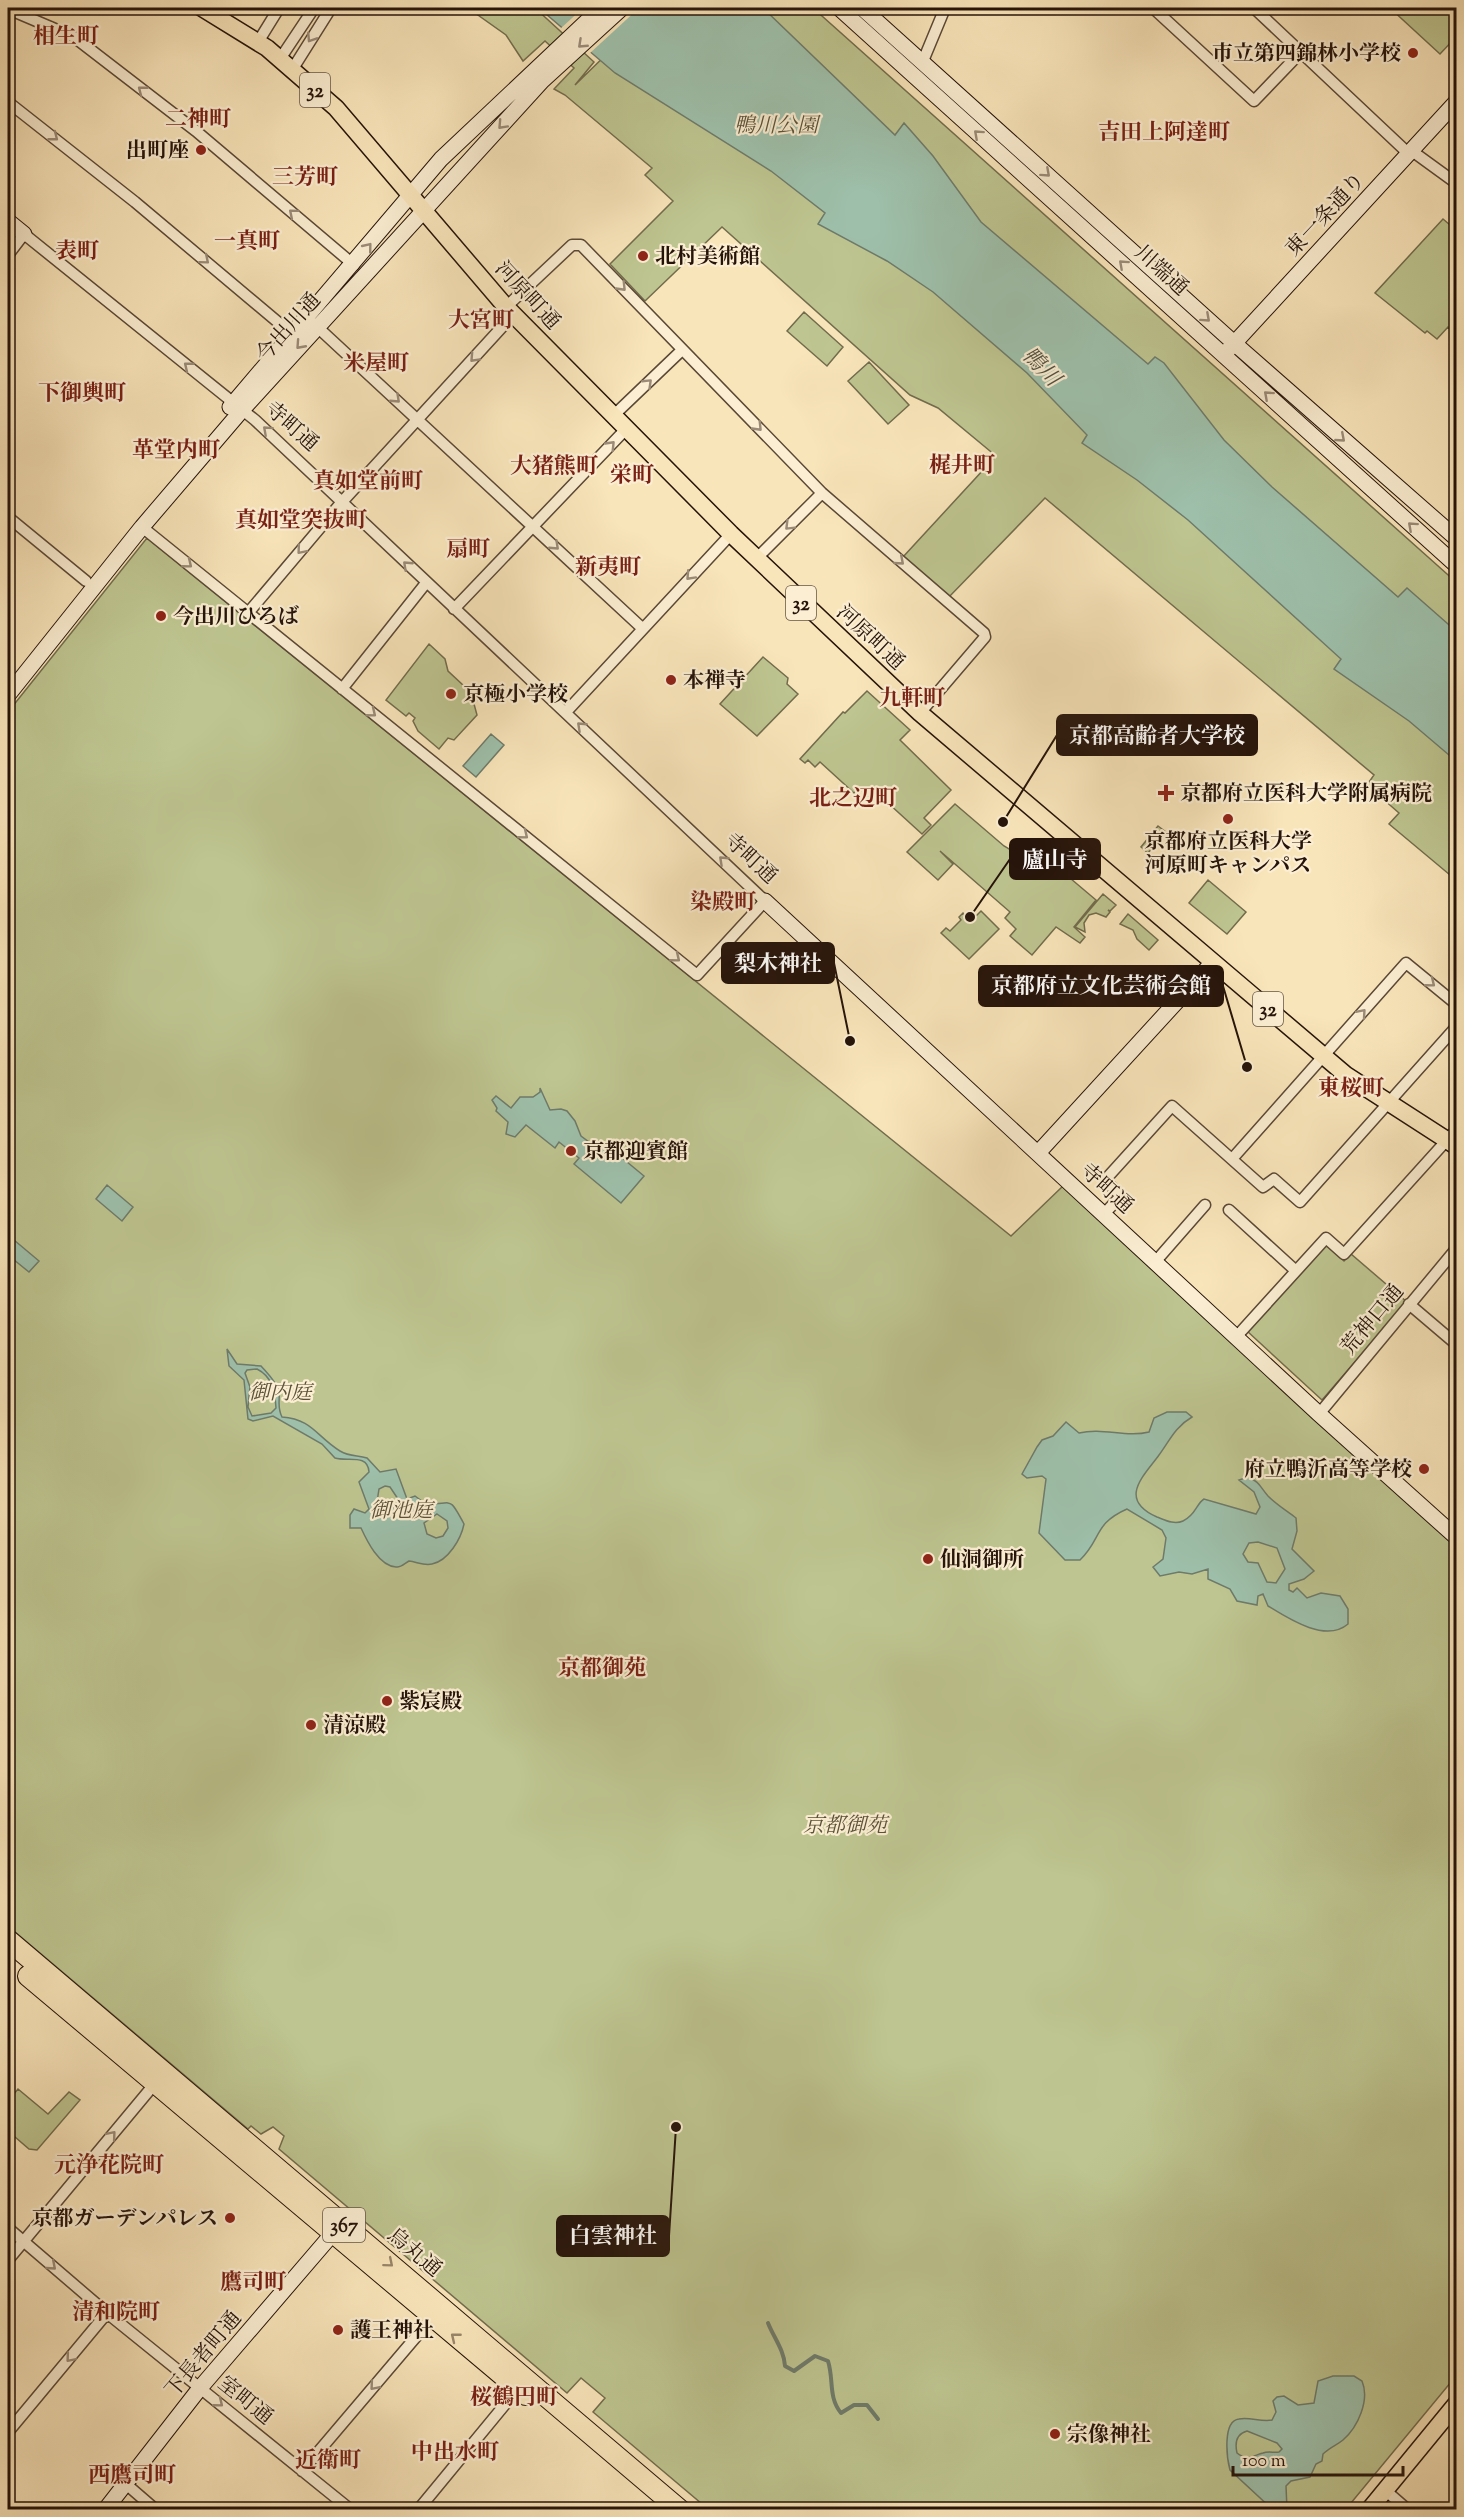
<svg xmlns="http://www.w3.org/2000/svg" width="1464" height="2517" viewBox="0 0 1464 2517" font-family="'Sorts Mill Goudy','Noto Serif JP',serif">
  <style>
    .green { fill: #bec590; stroke: #726c4d; stroke-width: 1.5 }
    .water { fill: #9ec0ab; stroke: #6e7b6b; stroke-width: 1.5; fill-rule: evenodd }
    .pier { fill: #f9e5ba }
    .lines { fill: none; stroke-linecap: round; stroke-linejoin: round }
    .stream { stroke: #6e7b6b; stroke-width: 4 }
    .street-casing { stroke: #5a4836; stroke-width: 13 }
    .secondary-casing { stroke: #25130a; stroke-width: 17 }
    .primary-casing { stroke: #25130a; stroke-width: 19 }
    .highway-casing { stroke: #25130a; stroke-width: 22 }
    .street { stroke: #fbeed2; stroke-width: 10 }
    .secondary { stroke: #fbeed2; stroke-width: 15 }
    .primary { stroke: #f9e5ba; stroke-width: 16 }
    .highway { stroke: #f9e5ba; stroke-width: 20 }
    .oneway { stroke: #9b8b78 }
    .oneway2 { stroke: #9a866b }
    .poi-dot { fill: #8f2418; stroke: #fbeed2; stroke-width: 2 }
    .labels { text-anchor: middle; stroke-width: 4.5; stroke-linejoin: round; paint-order: stroke }
    .shield { fill: #fbeed2; stroke: #655546; stroke-width: 1.5 }
    .shield-label { font-size: 20px; font-weight: bold; fill: #25130a }
    .poi-label { font-size: 21px; font-weight: bold; fill: #25130a; stroke: #fbeed2; text-anchor: start }
    .park-label { font-size: 21px; font-style: italic; fill: #5b5139; stroke: #fbeed2 }
    .street-label { font-size: 21px; fill: #25130a; stroke: #fbeed2 }
    .neighbourhood-label { font-size: 22px; font-weight: bold; fill: #7a1f14; stroke: #fbeed2 }
    .water-label { font-size: 22px; font-style: italic; fill: #4f5042; stroke: #fbeed2 }
    .leader { fill: none; stroke: #25130a; stroke-width: 2 }
    .callout-dot { fill: #25130a; stroke: #fbeed2; stroke-width: 2 }
    .callout { fill: #25130a; stroke: #25130a; stroke-width: 2 }
    .callout-label { font-size: 22px; text-anchor: middle; font-weight: bold; fill: #fff }
  </style>
  <rect width="100%" height="100%" fill="#f9e5ba"/>
  <filter id="stains"><feTurbulence type="fractalNoise" baseFrequency=".00333" numOctaves="4"/><feColorMatrix values="0 0 0 0 .2 0 0 0 0 .09 0 0 0 0 .02 0 0 0 .5 -.17"/></filter>
  <radialGradient id="worn" r=".72"><stop offset=".6" stop-color="#630" stop-opacity="0"/><stop offset="1" stop-color="#630" stop-opacity=".3"/></radialGradient>
  <path class="green" d="M468,8H535L594,62L575,85L654,8H813L1456,582V880L1389,824L1399,813L1367,785L1374,775L1045,498L948,598L903,557L996,456L938,408L910,395L722,227L645,301L610,264L673,201L645,175L652,168L565,95L554,89L574,68L545,41L523,61L506,35Z
    M1390,8H1456V37L1440,54Z
    M1443,219L1456,230V334L1448,327L1437,339L1427,331L1425,333L1375,293Z
    M804,312L843,347L827,366L787,331Z
    M869,362L909,405L888,424L848,381Z
    M147,538L1011,1236L1063,1186L1456,1544V2376L1346,2509H708L593,2412L605,2398L581,2378L567,2393L279,2149L284,2136L273,2127L261,2134L251,2126L248,2129L8,1926V712Z
    M429,644L445,659L448,671L478,699L474,704L477,715L454,740L448,738L439,749L418,731L413,721L415,718L409,713L406,716L386,700Z
    M763,657L788,678L787,684L798,694L757,736L720,704Z
    M867,691L910,730L900,740L951,790L924,818L931,825L922,834L877,793L871,799L859,788L854,793L820,762L815,767L808,760L805,763L800,759L843,712L845,713Z
    M955,804L1004,846L1037,866L1045,857L1096,900L1074,927L1085,937L1080,943L1056,927L1032,955L1010,936L1016,929L1005,918L1010,912L940,851L953,864L938,880L907,852Z
    M1158,826L1166,832L1148,853L1141,847Z
    M1208,880L1246,912L1227,934L1189,903Z
    M1103,894L1116,905L1110,911L1108,910L1110,912L1106,917L1096,913L1089,915L1084,923L1085,932L1075,927Z
    M981,911L999,929L969,959L941,933L946,928L950,931L961,920L959,917L963,913L971,921Z
    M1128,914L1158,940L1149,950L1137,939L1133,930L1120,924Z
    M1325,1244L1344,1261L1351,1254L1407,1302L1322,1400L1247,1331Z
    M18,2089L48,2114L69,2092L80,2100L37,2150L29,2149L8,2131V2101Z"/>
  <path class="water" d="M539,8H763L895,135L904,123L933,156L981,222L1148,364L1155,357L1164,363L1224,440L1272,487L1398,597L1407,588L1456,631V761L1409,721L1334,669L1341,659L1188,520L1137,480L1082,443L1087,435L1027,373L933,292L887,261L818,224L825,213L771,171L615,73Z
    M491,734L504,745L476,777L463,766Z
    M540,1088L550,1110L561,1109L567,1111L575,1121L581,1136L596,1147L604,1143L644,1176L621,1203L574,1164L579,1158L559,1142L555,1148L526,1125L515,1137L506,1134L508,1122L496,1111L497,1108L492,1100L496,1096L511,1108L520,1097H533L540,1092Z
    M107,1185L133,1207L122,1221L96,1199Z
    M14,1240L39,1261L29,1272L8,1255V1248Z
    M227,1349L237,1364L261,1366C267,1373 277,1382 279,1392C280,1402 277,1407 282,1417C312,1419 317,1437 340,1451C350,1457 358,1455 367,1458L380,1472L396,1469L407,1499L415,1496L426,1504C453,1505 448,1494 464,1524C461,1539 448,1561 432,1564C424,1566 417,1562 409,1561C405,1563 401,1568 396,1567C379,1566 367,1541 361,1528H350V1515L354,1509L365,1513L369,1509L359,1482L369,1472C368,1453 347,1462 335,1458L322,1444L273,1416L253,1421L248,1419L244,1380L229,1366ZM257,1369C273,1377 275,1392 276,1408L271,1413L252,1416L248,1407L250,1387L245,1373L247,1370ZM385,1486L390,1487L398,1499L397,1504L389,1511L382,1509L377,1502L379,1489ZM437,1514L447,1521L448,1528L443,1536L436,1538L427,1534L424,1523Z
    M1167,1412H1186L1192,1417C1175,1427 1170,1440 1159,1455C1144,1476 1117,1499 1157,1517C1165,1520 1174,1525 1183,1521C1196,1515 1196,1504 1204,1499L1256,1514L1260,1507L1254,1492L1239,1480L1248,1477C1260,1482 1260,1487 1268,1496C1276,1504 1287,1511 1296,1518L1297,1531L1292,1549L1314,1571L1304,1579L1289,1584V1590L1293,1592L1297,1588L1307,1598L1321,1593L1340,1596L1348,1609V1624C1326,1643 1289,1619 1268,1606L1263,1594L1258,1596L1257,1605L1237,1601L1230,1589L1208,1579V1569L1192,1574L1179,1572L1160,1576L1153,1567L1163,1559L1166,1538L1162,1530L1127,1509C1093,1524 1102,1539 1080,1560H1065L1039,1533L1046,1479L1042,1476L1027,1478L1022,1474L1037,1447L1042,1440L1053,1436L1066,1422L1079,1433C1103,1427 1126,1438 1149,1432L1154,1418ZM1258,1542L1277,1548L1285,1569L1276,1583L1267,1582L1258,1563L1248,1562L1243,1554L1249,1543Z
    M1333,2376H1354L1362,2381C1370,2400 1358,2427 1343,2440C1337,2445 1330,2447 1323,2454L1322,2461L1316,2464L1310,2477L1291,2481L1286,2486L1287,2509H1272L1230,2470C1227,2459 1222,2421 1239,2419C1250,2417 1261,2422 1272,2420L1276,2412L1273,2401L1277,2397L1284,2396L1298,2405L1314,2403L1318,2381ZM1247,2431L1277,2443L1282,2449L1279,2452C1274,2453 1268,2451 1263,2453C1252,2456 1247,2461 1237,2453C1235,2444 1236,2434 1247,2431Z"/>
  <path class="pier" d="M583,8H639L589,54L560,29Z"/>
  <g class="lines">
    <path class="stream" d="M768,2323C774,2338 784,2350 785,2366L794,2371L815,2356L828,2361C834,2380 828,2397 841,2413L854,2405H867L878,2419"/>
    <g class="street-casing">
      <path id="street" d="M1153,8L1254,101L1302,51
        M1254,8L1409,154
        M8,9L74,37L196,131L354,265
        M258,42L279,8
        M280,59L314,8
        M923,61L945,8
        M292,70L331,8
        M8,102L135,202L292,334
        M1412,151L1456,183
        M8,255L24,234L255,420L765,901L697,975L142,527
        M506,307L572,245H581L822,493L984,633L985,637L920,713
        M313,323L642,628
        M613,416L682,350
        M8,517L86,581
        M756,559L822,493
        M454,609L626,429
        M248,613L341,503L513,315
        M342,689L426,583
        M566,712L731,534
        M1232,1159L1406,963L1456,1004
        M1229,1210L1296,1271
        M1104,1214L1121,1196L1105,1180L1172,1106L1263,1187L1274,1179L1300,1202L1456,1027
        M1156,1261L1205,1205
        M1409,1304L1456,1344
        M1237,1336L1326,1238L1344,1254L1456,1130
        M1319,1414L1456,1249
        M8,2228L107,2313L351,2510
        M8,2260L157,2081
        M8,2432L107,2313
        M302,2471L432,2318
        M126,2484L156,2510
        M1385,2490L1408,2510
        M418,2510L521,2385"/>
    </g>
    <g class="secondary-casing">
      <path id="secondary" d="M839,8L1456,565
        M862,8L1234,343L1456,538
        M8,221L24,234
        M1229,349L1456,102
        M230,407L441,159L601,8
        M8,695L142,527L242,410L542,81L622,8
        M765,901L1319,1414L1456,1537
        M1038,1153L1213,962
        M105,2510L200,2388L340,2225"/>
    </g>
    <g class="primary-casing">
      <path id="primary" d="M202,8L267,48L336,108L506,307L731,534L920,713L1346,1075L1456,1146
        M1369,2510L1456,2404"/>
    </g>
    <g class="highway-casing">
      <path id="highway" d="M8,1940L680,2510
        M28,1976L526,2395"/>
    </g>
    <use href="#street" class="street"/>
    <use href="#secondary" class="secondary"/>
    <use href="#primary" class="primary"/>
    <use href="#highway" class="highway"/>
  </g>
  <defs><path id="oneway-chevron" d="M-2-3.5L2.5 0L-2 3.5" fill="none" stroke-width="1.6" stroke-linecap="round" stroke-linejoin="round" transform="scale(1.5)"/></defs>
  <g class="oneway">
    <use href="#oneway-chevron" transform="translate(311 38) rotate(123)"/>
    <use href="#oneway-chevron" transform="translate(582 44) rotate(137)"/>
    <use href="#oneway-chevron" transform="translate(142 90) rotate(-142)"/>
    <use href="#oneway-chevron" transform="translate(502 125) rotate(133)"/>
    <use href="#oneway-chevron" transform="translate(978 134) rotate(-138)"/>
    <use href="#oneway-chevron" transform="translate(54 137) rotate(38)"/>
    <use href="#oneway-chevron" transform="translate(1046 173) rotate(42)"/>
    <use href="#oneway-chevron" transform="translate(293 213) rotate(-140)"/>
    <use href="#oneway-chevron" transform="translate(368 247) rotate(-51)"/>
    <use href="#oneway-chevron" transform="translate(205 260) rotate(40)"/>
    <use href="#oneway-chevron" transform="translate(1123 264) rotate(-138)"/>
    <use href="#oneway-chevron" transform="translate(622 287) rotate(46)"/>
    <use href="#oneway-chevron" transform="translate(1206 318) rotate(42)"/>
    <use href="#oneway-chevron" transform="translate(300 345) rotate(132)"/>
    <use href="#oneway-chevron" transform="translate(474 358) rotate(133)"/>
    <use href="#oneway-chevron" transform="translate(188 366) rotate(-141)"/>
    <use href="#oneway-chevron" transform="translate(648 383) rotate(-44)"/>
    <use href="#oneway-chevron" transform="translate(1268 395) rotate(-138)"/>
    <use href="#oneway-chevron" transform="translate(396 399) rotate(43)"/>
    <use href="#oneway-chevron" transform="translate(758 427) rotate(46)"/>
    <use href="#oneway-chevron" transform="translate(267 430) rotate(-138)"/>
    <use href="#oneway-chevron" transform="translate(1341 438) rotate(41)"/>
    <use href="#oneway-chevron" transform="translate(611 445) rotate(-46)"/>
    <use href="#oneway-chevron" transform="translate(789 526) rotate(135)"/>
    <use href="#oneway-chevron" transform="translate(1412 526) rotate(-138)"/>
    <use href="#oneway-chevron" transform="translate(555 546) rotate(43)"/>
    <use href="#oneway-chevron" transform="translate(301 550) rotate(130)"/>
    <use href="#oneway-chevron" transform="translate(900 561) rotate(41)"/>
    <use href="#oneway-chevron" transform="translate(188 564) rotate(39)"/>
    <use href="#oneway-chevron" transform="translate(407 565) rotate(-137)"/>
    <use href="#oneway-chevron" transform="translate(690 576) rotate(133)"/>
    <use href="#oneway-chevron" transform="translate(372 713) rotate(39)"/>
    <use href="#oneway-chevron" transform="translate(581 726) rotate(-137)"/>
    <use href="#oneway-chevron" transform="translate(524 835) rotate(39)"/>
    <use href="#oneway-chevron" transform="translate(723 860) rotate(-137)"/>
    <use href="#oneway-chevron" transform="translate(676 958) rotate(39)"/>
    <use href="#oneway-chevron" transform="translate(1431 983) rotate(39)"/>
    <use href="#oneway-chevron" transform="translate(1362 1013) rotate(-49)"/>
    <use href="#oneway-chevron" transform="translate(112 2135) rotate(-50)"/>
    <use href="#oneway-chevron" transform="translate(52 2266) rotate(41)"/>
    <use href="#oneway-chevron" transform="translate(70 2358) rotate(130)"/>
    <use href="#oneway-chevron" transform="translate(374 2386) rotate(130)"/>
    <use href="#oneway-chevron" transform="translate(219 2403) rotate(39)"/>
  </g>
  <g class="oneway2">
    <use href="#oneway-chevron" transform="translate(389 2263) rotate(40)"/>
    <use href="#oneway-chevron" transform="translate(455 2337) rotate(-141)"/>
  </g>
  <g class="poi-dot">
    <circle cx="1413" cy="53" r="6"/>
    <circle cx="201" cy="150" r="6"/>
    <circle cx="643" cy="256" r="6"/>
    <circle cx="161" cy="616" r="6"/>
    <circle cx="671" cy="680" r="6"/>
    <circle cx="451" cy="694" r="6"/>
    <path d="M1163 784h6v6h6v6h-6v6h-6v-6h-6v-6h6z"/>
    <circle cx="1228" cy="819" r="6"/>
    <circle cx="571" cy="1151" r="6"/>
    <circle cx="1424" cy="1469" r="6"/>
    <circle cx="928" cy="1559" r="6"/>
    <circle cx="387" cy="1701" r="6"/>
    <circle cx="311" cy="1725" r="6"/>
    <circle cx="230" cy="2218" r="6"/>
    <circle cx="338" cy="2330" r="6"/>
    <circle cx="1055" cy="2434" r="6"/>
  </g>
  <g class="labels">
    <g class="shield">
      <rect x="300" y="73" width="30" height="34" rx="4.5"/>
      <rect x="786" y="586" width="30" height="34" rx="4.5"/>
      <rect x="1253" y="992" width="30" height="34" rx="4.5"/>
      <rect x="323" y="2208" width="42" height="34" rx="4.5"/>
    </g>
    <g class="shield-label">
      <text x="315" y="97">32</text>
      <text x="801" y="610">32</text>
      <text x="1268" y="1016">32</text>
      <text x="344" y="2232">367</text>
    </g>
    <g class="poi-label">
      <text x="1401" y="60" text-anchor="end">市立第四錦林小学校</text>
      <text x="189" y="157" text-anchor="end">出町座</text>
      <text x="655" y="263">北村美術館</text>
      <text x="173" y="623">今出川ひろば</text>
      <text x="683" y="687">本禅寺</text>
      <text x="463" y="701">京極小学校</text>
      <text x="1180" y="800">京都府立医科大学附属病院</text>
      <text x="1228" y="848" text-anchor="middle">京都府立医科大学<tspan x="1228" dy="24">河原町キャンパス</tspan></text>
      <text x="583" y="1158">京都迎賓館</text>
      <text x="1412" y="1476" text-anchor="end">府立鴨沂高等学校</text>
      <text x="940" y="1566">仙洞御所</text>
      <text x="399" y="1708">紫宸殿</text>
      <text x="323" y="1732">清涼殿</text>
      <text x="218" y="2225" text-anchor="end">京都ガーデンパレス</text>
      <text x="350" y="2337">護王神社</text>
      <text x="1067" y="2441">宗像神社</text>
    </g>
    <g class="park-label">
      <text x="776" y="132">鴨川公園</text>
      <text x="280" y="1399">御内庭</text>
      <text x="401" y="1517">御池庭</text>
      <text x="845" y="1832">京都御苑</text>
    </g>
    <g class="street-label">
      <text transform="translate(1325 214) rotate(-47)" y="7">東一条通り</text>
      <text transform="translate(1162 270) rotate(42)" y="7">川端通</text>
      <text transform="translate(528 295) rotate(47)" y="7">河原町通</text>
      <text transform="translate(288 327) rotate(-48)" y="7">今出川通</text>
      <text transform="translate(292 426) rotate(41)" y="7">寺町通</text>
      <text transform="translate(871 637) rotate(43)" y="7">河原町通</text>
      <text transform="translate(751 858) rotate(43)" y="7">寺町通</text>
      <text transform="translate(1107 1188) rotate(42)" y="7">寺町通</text>
      <text transform="translate(1372 1319) rotate(-50)" y="7">荒神口通</text>
      <text transform="translate(415 2252) rotate(40)" y="7">烏丸通</text>
      <text transform="translate(203 2354) rotate(-50)" y="7">下長者町通</text>
      <text transform="translate(246 2400) rotate(39)" y="7">室町通</text>
    </g>
    <g class="neighbourhood-label">
      <text x="66" y="43">相生町</text>
      <text x="198" y="126">二神町</text>
      <text x="1164" y="139">吉田上阿達町</text>
      <text x="305" y="184">三芳町</text>
      <text x="247" y="248">一真町</text>
      <text x="77" y="258">表町</text>
      <text x="481" y="327">大宮町</text>
      <text x="376" y="370">米屋町</text>
      <text x="82" y="400">下御輿町</text>
      <text x="176" y="457">革堂内町</text>
      <text x="962" y="472">梶井町</text>
      <text x="554" y="473">大猪熊町</text>
      <text x="632" y="482">栄町</text>
      <text x="368" y="488">真如堂前町</text>
      <text x="301" y="527">真如堂突抜町</text>
      <text x="468" y="556">扇町</text>
      <text x="608" y="574">新夷町</text>
      <text x="912" y="705">九軒町</text>
      <text x="853" y="805">北之辺町</text>
      <text x="723" y="909">染殿町</text>
      <text x="1351" y="1095">東桜町</text>
      <text x="602" y="1675">京都御苑</text>
      <text x="109" y="2172">元浄花院町</text>
      <text x="253" y="2289">鷹司町</text>
      <text x="116" y="2319">清和院町</text>
      <text x="514" y="2404">桜鶴円町</text>
      <text x="455" y="2459">中出水町</text>
      <text x="328" y="2467">近衛町</text>
      <text x="132" y="2482">西鷹司町</text>
    </g>
    <g class="water-label">
      <text transform="translate(1042 366) rotate(46)" y="8">鴨川</text>
    </g>
  </g>
  <path class="leader" d="M1003 822L1057 735M970 917L1010 859M850 1041L834 963M1247 1067L1223 986M676 2127L669 2236"/>
  <g class="callout-dot">
    <circle cx="1003" cy="822" r="6"/>
    <circle cx="970" cy="917" r="6"/>
    <circle cx="850" cy="1041" r="6"/>
    <circle cx="1247" cy="1067" r="6"/>
    <circle cx="676" cy="2127" r="6"/>
  </g>
  <g class="callout">
    <rect x="1057" y="715" width="200" height="40" rx="6"/>
    <rect x="1010" y="839" width="90" height="40" rx="6"/>
    <rect x="722" y="943" width="112" height="40" rx="6"/>
    <rect x="979" y="966" width="244" height="40" rx="6"/>
    <rect x="557" y="2216" width="112" height="40" rx="6"/>
  </g>
  <g class="callout-label">
    <text x="1157" y="743">京都高齢者大学校</text>
    <text x="1055" y="867">廬山寺</text>
    <text x="778" y="971">梨木神社</text>
    <text x="1101" y="993">京都府立文化芸術会館</text>
    <text x="613" y="2243">白雲神社</text>
  </g>
  <rect width="1464" height="2517" fill="none" stroke="#f9e5ba" stroke-width="30"/>
  <rect x="9" y="9" width="1446" height="2499" fill="none" stroke="#25130a" stroke-width="3"/>
  <rect x="15" y="15" width="1434" height="2487" fill="none" stroke="#25130a" stroke-width="1.5"/>
  <path d="M1233 2466v9h170v-9" fill="none" stroke="#25130a" stroke-width="3"/>
  <text x="1242" y="2466" font-size="18" fill="#25130a" stroke="#fbeed2" stroke-width="4.5" paint-order="stroke">100 m</text>
  <rect width="100%" height="100%" filter="url(#stains)"/>
  <rect width="100%" height="100%" fill="url(#worn)"/>
</svg>
